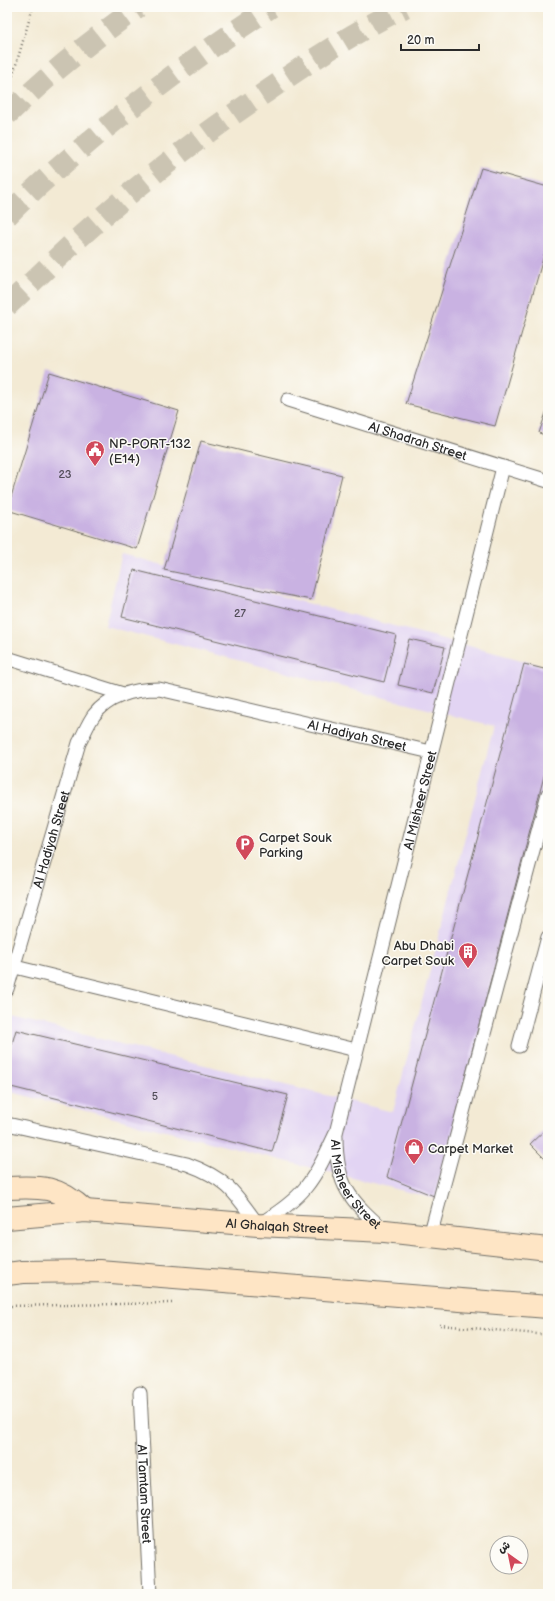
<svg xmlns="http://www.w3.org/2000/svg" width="555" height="1601" viewBox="0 0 555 1601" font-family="'Balsamiq Sans','Playpen Sans Arabic',sans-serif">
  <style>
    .built { fill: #e2d4f3 }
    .building { fill: #c9b2e2 }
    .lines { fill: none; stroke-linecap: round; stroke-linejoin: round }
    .highway-tunnel { stroke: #cbc4b2; stroke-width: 22; stroke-dasharray: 22 11; stroke-linecap: butt }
    .lane-casing { stroke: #716e66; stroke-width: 15 }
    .secondary-casing { stroke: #716e66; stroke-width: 24 }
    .path { stroke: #716e66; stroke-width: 2.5; stroke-dasharray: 1 3; stroke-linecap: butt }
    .lane { stroke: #fff; stroke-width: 13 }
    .secondary { stroke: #fee5c5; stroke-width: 22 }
    .labels { text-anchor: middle; stroke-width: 3; stroke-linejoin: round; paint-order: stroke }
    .number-label { font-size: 11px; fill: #524d59 }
    .street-label { font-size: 13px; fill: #2b2b2b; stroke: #fdfcf7 }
    .poi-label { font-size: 13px; fill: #2b2b2b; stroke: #fdfcf7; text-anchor: start }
  </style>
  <rect width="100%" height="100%" fill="#fdfcf7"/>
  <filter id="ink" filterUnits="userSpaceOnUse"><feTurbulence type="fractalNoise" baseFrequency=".025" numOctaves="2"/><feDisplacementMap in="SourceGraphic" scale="8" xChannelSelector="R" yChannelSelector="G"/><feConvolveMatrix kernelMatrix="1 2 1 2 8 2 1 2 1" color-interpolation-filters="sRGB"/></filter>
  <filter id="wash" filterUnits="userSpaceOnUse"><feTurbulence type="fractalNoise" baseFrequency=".012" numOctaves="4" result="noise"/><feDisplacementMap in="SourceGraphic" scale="16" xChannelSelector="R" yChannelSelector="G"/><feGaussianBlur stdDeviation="0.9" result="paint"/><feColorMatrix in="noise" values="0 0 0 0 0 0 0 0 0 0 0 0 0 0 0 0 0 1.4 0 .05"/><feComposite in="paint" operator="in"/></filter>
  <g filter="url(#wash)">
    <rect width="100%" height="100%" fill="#f3ead4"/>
    <path class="built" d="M122,554L548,667V788L440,1200L7,1091L8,1016L393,1112L494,726L105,626Z"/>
    <g id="blocks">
      <path class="building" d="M481,168L548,187V241L495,426L406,404Z
        M49,372L179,411L137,549L7,510Z
        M548,407V436L539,433Z
        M201,441L342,475L311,600L164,570Z
        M134,570L396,635L384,682L122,617Z
        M409,639L445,647L433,693L398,685Z
        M524,664L548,670V761L434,1196L387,1177Z
        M16,1030L288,1095L272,1152L7,1086V1061Z
        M548,1127V1162L530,1144Z"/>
    </g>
  </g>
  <g filter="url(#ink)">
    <use href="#blocks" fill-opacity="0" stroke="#716e66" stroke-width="1"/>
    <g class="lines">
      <path class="highway-tunnel" d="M7,115C48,75 92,40 138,7
        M7,216C31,191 57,169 83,147C143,96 206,50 271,7
        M7,306C52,263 96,220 144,182C183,150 224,120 266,92C310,61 356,31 405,7"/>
      <g class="lane-casing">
        <g id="lane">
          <path id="s1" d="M288,400L548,481"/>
          <path d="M7,658L123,694"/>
          <path d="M15,967L356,1050"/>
          <path id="s2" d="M7,989L79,743C84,734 88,723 94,715C110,695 135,689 159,689L431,752"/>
          <path d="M519,1046L548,937"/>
          <path id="s3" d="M7,1124L187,1164C226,1178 235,1192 258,1225C305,1197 313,1182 336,1133L503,467"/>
          <path id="s4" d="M336,1137C336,1186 350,1200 385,1231"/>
          <path d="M430,1236L548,794"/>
          <path id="s5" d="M140,1393L150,1594"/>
        </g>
      </g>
      <g class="secondary-casing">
        <g id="secondary">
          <path d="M7,1188C41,1186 59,1186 85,1211"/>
          <path id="s6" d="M7,1218L85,1211L258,1225L385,1231L548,1249"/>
          <path d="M7,1274L23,1272L99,1271L548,1307"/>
        </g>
      </g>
      <path class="path" d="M7,95L33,7
        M7,1306L172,1303
        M440,1325L548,1335"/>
      <use href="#lane" class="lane"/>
      <use href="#secondary" class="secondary"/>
    </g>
  </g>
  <defs>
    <g id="civic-pin" transform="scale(1)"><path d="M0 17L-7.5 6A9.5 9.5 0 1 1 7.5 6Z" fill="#d1495b" stroke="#fdfcf7"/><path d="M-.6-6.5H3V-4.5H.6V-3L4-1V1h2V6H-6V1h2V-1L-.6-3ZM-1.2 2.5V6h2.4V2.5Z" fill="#fff"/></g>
    <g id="parking-pin" transform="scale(1)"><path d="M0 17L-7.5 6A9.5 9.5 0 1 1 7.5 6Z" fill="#d1495b" stroke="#fdfcf7"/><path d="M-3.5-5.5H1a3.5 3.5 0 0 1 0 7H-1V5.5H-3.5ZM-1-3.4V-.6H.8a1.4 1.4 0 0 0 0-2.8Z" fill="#fff"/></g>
    <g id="building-pin" transform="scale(1)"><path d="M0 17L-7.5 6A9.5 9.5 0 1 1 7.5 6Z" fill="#d1495b" stroke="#fdfcf7"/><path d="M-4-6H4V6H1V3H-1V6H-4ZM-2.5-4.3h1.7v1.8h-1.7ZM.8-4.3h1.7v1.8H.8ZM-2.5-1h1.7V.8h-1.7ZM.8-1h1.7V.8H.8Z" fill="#fff"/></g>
    <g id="shop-pin" transform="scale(1)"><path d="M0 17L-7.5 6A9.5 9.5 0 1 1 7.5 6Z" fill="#d1495b" stroke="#fdfcf7"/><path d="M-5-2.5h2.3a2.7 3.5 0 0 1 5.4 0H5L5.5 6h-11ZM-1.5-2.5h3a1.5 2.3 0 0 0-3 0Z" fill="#fff"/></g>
  </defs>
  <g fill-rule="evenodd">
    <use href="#civic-pin" x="95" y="450"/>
    <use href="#parking-pin" x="245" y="844"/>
    <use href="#building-pin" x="468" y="952"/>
    <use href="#shop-pin" x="414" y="1148"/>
  </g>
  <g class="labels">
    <g class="number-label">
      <text x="65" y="478">23</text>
      <text x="240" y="617">27</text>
      <text x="155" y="1100">5</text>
    </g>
    <g class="street-label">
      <text dy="5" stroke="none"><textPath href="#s1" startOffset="136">Al Shadrah Street</textPath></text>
      <text dy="5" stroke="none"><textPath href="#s2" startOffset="564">Al Hadiyah Street</textPath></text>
      <text dy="5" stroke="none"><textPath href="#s3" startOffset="747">Al Misheer Street</textPath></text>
      <text dy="5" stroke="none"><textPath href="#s2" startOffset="156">Al Hadiyah Street</textPath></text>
      <text dy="5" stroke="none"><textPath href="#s4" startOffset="53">Al Misheer Street</textPath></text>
      <text dy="5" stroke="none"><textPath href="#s6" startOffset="271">Al Ghalqah Street</textPath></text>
      <text dy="5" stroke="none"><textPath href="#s5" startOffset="101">Al Tamtam Street</textPath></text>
    </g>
    <g class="poi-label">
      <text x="109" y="448">NP-PORT-132<tspan x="109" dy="15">(E14)</tspan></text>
      <text x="259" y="842">Carpet Souk<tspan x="259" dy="15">Parking</tspan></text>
      <text x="454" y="950" text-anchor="end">Abu Dhabi<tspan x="454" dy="15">Carpet Souk</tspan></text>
      <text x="428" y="1153">Carpet Market</text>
    </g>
  </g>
  <rect width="555" height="1601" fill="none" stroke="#fdfcf7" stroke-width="24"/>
  <g transform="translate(509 1555) rotate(327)"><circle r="19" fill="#fdfcf7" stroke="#a9a8a5"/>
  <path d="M0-3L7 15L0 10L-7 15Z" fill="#d1495b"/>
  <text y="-6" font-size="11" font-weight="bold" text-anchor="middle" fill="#2b2b2b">ش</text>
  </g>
  <path d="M401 44v6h78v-6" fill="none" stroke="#2b2b2b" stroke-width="2"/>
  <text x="407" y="44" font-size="12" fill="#2b2b2b" stroke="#fdfcf7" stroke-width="3" paint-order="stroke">20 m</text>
</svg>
